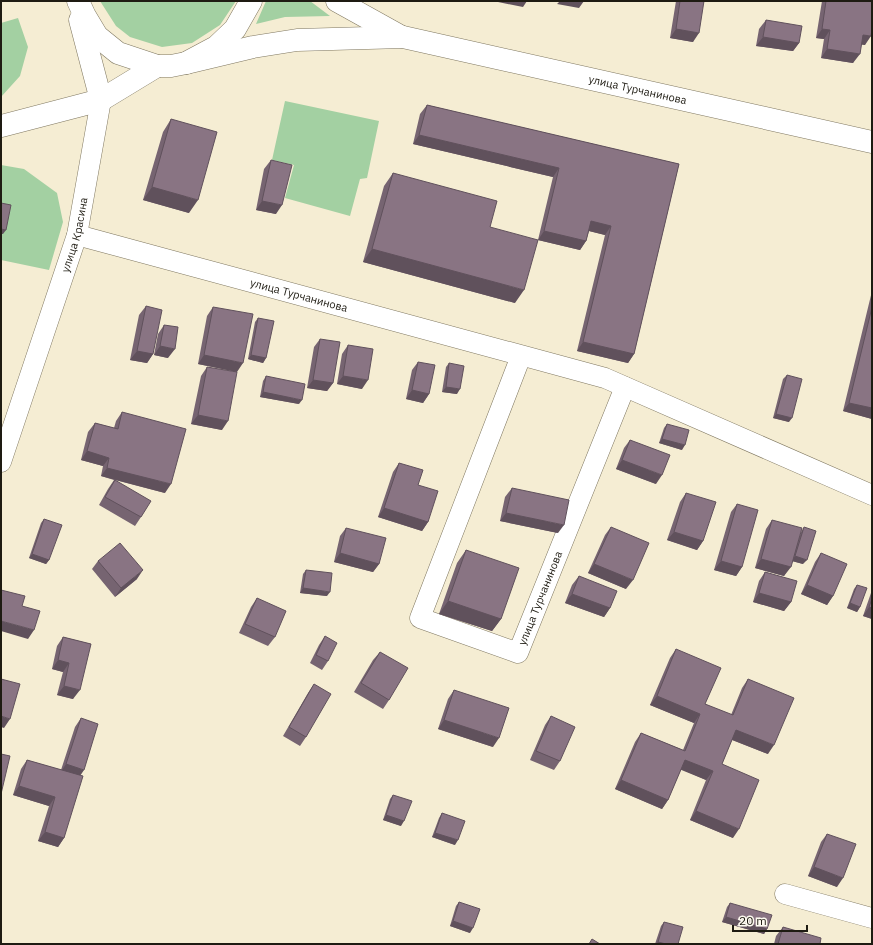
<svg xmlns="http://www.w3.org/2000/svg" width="873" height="945" viewBox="0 0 873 945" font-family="'IBM Plex Sans',sans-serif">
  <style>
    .green { fill: #a3d0a2 }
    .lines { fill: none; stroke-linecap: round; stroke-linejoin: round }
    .street-casing { stroke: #7f7760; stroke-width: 21 }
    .secondary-casing { stroke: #7f7760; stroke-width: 23 }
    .street { stroke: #fff; stroke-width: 20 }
    .secondary { stroke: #fff; stroke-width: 22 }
    .wall { fill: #766471 }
    .shaded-wall { fill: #60515c }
    .building { fill: #897483; stroke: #60515c }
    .labels { text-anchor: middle; stroke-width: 3; stroke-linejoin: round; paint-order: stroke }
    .street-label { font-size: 11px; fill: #1e1b12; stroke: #fdfaf0 }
  </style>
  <rect width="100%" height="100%" fill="#f5edd3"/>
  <path class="green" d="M100,1H236L220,25L192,43L162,47L130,37L116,26Z
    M266,1H310L330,16L285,17L256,24Z
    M18,18L28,47L20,76L1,97V23Z
    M285,101L379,121L367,178L360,179L350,216L285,198L294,165L272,160Z
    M1,165L24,169L57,193L63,222L49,270L1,260Z"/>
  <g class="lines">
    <g class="street-casing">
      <g id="street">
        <path id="s1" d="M77,235L605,378L872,495"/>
        <path id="s2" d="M521,356L420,618L518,653L625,387"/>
        <path id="s3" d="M1,462L77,235L101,100"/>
        <path d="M785,894L872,918"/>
      </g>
    </g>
    <g class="secondary-casing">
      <g id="secondary">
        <path d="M78,1L85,16L97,36L118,53L157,66H171L186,63L216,47L235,29L251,1"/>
        <path d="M337,1L402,37"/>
        <path d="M80,20L101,100"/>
        <path id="s4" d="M186,63L253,47L297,40L403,37L872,142"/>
        <path d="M1,126L101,100L157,66"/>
      </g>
    </g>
    <use href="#street" class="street"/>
    <use href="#secondary" class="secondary"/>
  </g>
  <path class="wall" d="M676,1H704L693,42L670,38Z
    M822,1H872L865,45L861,44L853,63L821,58L824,39L816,38Z
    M766,20L799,43L793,51L756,46L759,29Z
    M427,105L679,164L634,354L628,363L577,351L605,235L589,231L586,241L580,250L538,240L553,177L413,144L420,114Z
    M171,119L189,213L143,200L163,132Z
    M271,160L276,214L256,210L264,169Z
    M393,173L490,227L515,303L363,262L384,186Z
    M872,291V419L843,411Z
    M146,306L153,354L147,363L130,360L139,315Z
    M213,307L237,372L198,364L207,316Z
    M258,318L266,358L263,363L248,359L255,322Z
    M164,325L168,358L154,355L158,334Z
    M320,339L333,383L327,391L307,388L314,347Z
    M348,345L362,389L337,384L342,354Z
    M418,362L429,394L423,403L406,399L412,370Z
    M449,363L457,394L442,392L446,367Z
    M207,367L222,430L191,424L201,376Z
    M787,375L789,422L773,418L783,379Z
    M266,376L299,404L260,397L263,381Z
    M122,412L165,493L115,480L141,517L135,526L99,505L108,489L114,480L101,476L103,466L81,460L88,432L95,423L114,428L116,421Z
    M667,424L682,450L659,443L664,428Z
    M630,440L656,484L616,469L624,448Z
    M399,463L418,485L428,522L422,531L378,517L393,472Z
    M512,488L558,533L500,521L505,497Z
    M686,493L703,541L697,550L667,540L680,502Z
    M737,504L742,567L736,576L714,570L731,512Z
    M44,519L49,560L46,564L29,558L41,523Z
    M772,520L797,544L801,532L804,527L803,564L792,561L784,576L755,568L766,529Z
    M611,527L626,589L588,573L605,535Z
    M346,528L379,564L373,572L334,562L340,536Z
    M466,550L501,619L492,631L439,614L457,563Z
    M821,553L833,596L827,605L801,594L815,562Z
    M98,561L137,579L115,597L92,569Z
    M306,570L327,596L300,593L303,574Z
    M765,572L791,602L784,611L753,602L759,581Z
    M579,576L610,608L604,617L565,603L572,585Z
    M857,585L860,607L857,612L847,608L854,589Z
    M872,590V619L863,616Z
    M257,598L275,637L268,646L239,633L251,607Z
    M325,636L328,661L322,670L310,663L319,645Z
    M63,637L91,644L73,699L57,695L63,672L52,669L57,646Z
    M676,649L705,704L731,715L742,688L748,679L768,754L732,740L722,764L733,838L690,820L706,780L681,769L668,800L662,809L615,789L635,742L641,733L683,750L694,723L650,705L670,658Z
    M380,652L389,700L383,709L354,692L373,660Z
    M314,684L306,737L300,746L283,736L308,693Z
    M454,690L493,747L438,729L448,699Z
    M551,716L560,761L554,770L530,760L545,725Z
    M81,718L80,775L64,838L58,847L38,841L49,806L13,795L21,769L27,760L61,770L75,727Z
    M393,795L401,826L383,820L390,799Z
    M442,813L455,845L432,837L439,818Z
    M827,834L837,887L808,876L821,842Z
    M459,902L470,933L450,926L456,906Z
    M730,903L767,929L764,934L722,922L727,907Z
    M664,922L678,944H655L661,926Z
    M783,927L820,944H774L776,936Z"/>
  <path class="shaded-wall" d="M499,1H527L523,7L498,2Z
    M560,1H584L579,8L557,4Z
    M676,29L699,33L693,42L670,38Z
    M822,29L830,30L824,39L816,38Z
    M863,35L871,36L865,45L856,44Z
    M763,37L799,43L793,51L756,46Z
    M827,49L860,54L853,63L821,58Z
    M419,135L559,168L553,177L413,144Z
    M152,187L198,200L189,213L143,200Z
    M262,201L282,205L276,214L256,210Z
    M591,221L611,226L605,235L585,230Z
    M1,229L6,230L3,234H1Z
    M544,231L586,241L580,250L538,240Z
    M372,249L524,290L515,303L363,262Z
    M583,342L634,354L628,363L577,351Z
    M160,346L175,349L168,358L154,355Z
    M137,351L153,354L147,363L130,360Z
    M204,355L243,363L237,372L198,364Z
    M251,355L266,358L263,363L248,359Z
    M343,376L368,380L362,389L337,384Z
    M313,380L333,383L327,391L307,388Z
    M446,387L460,389L457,394L442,392Z
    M412,390L429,394L423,403L406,399Z
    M263,392L302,400L299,404L260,397Z
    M849,403L872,408V419L843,411Z
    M776,414L792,418L789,422L773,418Z
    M198,415L228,421L222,430L191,424Z
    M662,439L685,445L682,450L659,443Z
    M87,451L109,458L103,466L81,460Z
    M622,460L662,475L656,484L616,469Z
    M107,468L171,484L165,493L101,476Z
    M384,508L428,522L422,531L378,517Z
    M506,513L564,525L558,533L500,521Z
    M674,532L703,541L697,550L667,540Z
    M340,553L379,564L373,572L334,562Z
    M32,554L49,560L46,564L29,558Z
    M795,556L807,560L803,564L792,561Z
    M761,559L791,567L784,576L755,568Z
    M721,561L742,567L736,576L714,570Z
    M594,564L633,580L626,589L588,573Z
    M143,570L137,579L115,597L121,588Z
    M807,585L833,596L827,605L801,594Z
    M303,588L330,592L327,596L300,593Z
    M759,593L791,602L784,611L753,602Z
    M572,594L610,608L604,617L565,603Z
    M448,601L501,619L492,631L439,614Z
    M850,603L860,607L857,612L847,608Z
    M869,607L872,608V619L863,616Z
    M1,621L34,630L28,639L1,631Z
    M58,660L69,663L63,672L52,669Z
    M64,686L80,690L73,699L57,695Z
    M657,696L700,714L694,723L650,705Z
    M1,716L10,719L4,728L1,727Z
    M444,720L499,738L493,747L438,729Z
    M736,730L774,745L768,754L730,739Z
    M685,760L713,771L706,780L679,769Z
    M66,764L84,770L78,779L60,773Z
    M621,780L668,800L662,809L615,789Z
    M19,786L55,797L49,806L13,795Z
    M696,811L739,829L733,838L690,820Z
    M386,815L404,821L401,826L383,820Z
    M45,832L64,838L58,847L38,841Z
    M435,833L458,840L455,845L432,837Z
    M814,867L843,878L837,887L808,876Z
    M726,917L767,929L764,934L722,922Z
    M453,921L473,928L470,933L450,926Z
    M658,942L666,944H656Z"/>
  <path class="building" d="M680,1H704L699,33L676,29Z
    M826,1H872V29L871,36L863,35L860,54L827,49L830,30L822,29Z
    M766,20L802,26L799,43L763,37Z
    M427,105L679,164L634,354L583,342L611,226L591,221L586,241L544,231L559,168L419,135Z
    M171,119L217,132L198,200L152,187Z
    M271,160L292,165L282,205L262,201Z
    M393,173L497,201L490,227L538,240L524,290L372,249Z
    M1,203L11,205L6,230L1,229Z
    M146,306L162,310L153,354L137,351Z
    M213,307L253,314L243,363L204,355Z
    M872,307V408L849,403Z
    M258,318L274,321L266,358L251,355Z
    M164,325L178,327L175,349L160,346Z
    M320,339L340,342L333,383L313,380Z
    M348,345L373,349L368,380L343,376Z
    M418,362L435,365L429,394L412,390Z
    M449,363L464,366L460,389L446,387Z
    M207,367L237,372L228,421L198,415Z
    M787,375L802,379L792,418L776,414Z
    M266,376L305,384L302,400L263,392Z
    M122,412L186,429L171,484L107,468L109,458L87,451L95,423L118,429Z
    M667,424L689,430L685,445L662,439Z
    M630,440L670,455L662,475L622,460Z
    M399,463L423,470L418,485L438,491L428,522L384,508Z
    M115,480L151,501L141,517L105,497Z
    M512,488L569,500L564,525L506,513Z
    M686,493L716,502L703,541L674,532Z
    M737,504L758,510L742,567L721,561Z
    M44,519L62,525L49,560L32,554Z
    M772,520L802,528L791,567L761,559Z
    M611,527L649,543L633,580L594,564Z
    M804,527L816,531L807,560L795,556Z
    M346,528L386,538L379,564L340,553Z
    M120,543L143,570L121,588L98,561Z
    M466,550L519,568L501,619L448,601Z
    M821,553L847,564L833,596L807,585Z
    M306,570L332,573L330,592L303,588Z
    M765,572L797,581L791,602L759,593Z
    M579,576L617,591L610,608L572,594Z
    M857,585L867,588L860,607L850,603Z
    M1,590L25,596L22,606L40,611L34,630L1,621Z
    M257,598L286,611L275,637L245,624Z
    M872,599V608L869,607Z
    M325,636L337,643L328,661L316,655Z
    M63,637L91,644L80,690L64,686L69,663L58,660Z
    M676,649L721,668L705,704L733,715L748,679L794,698L774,745L736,730L722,764L759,780L739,829L696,811L713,771L685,760L668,800L621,780L641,733L685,751L700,714L657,696Z
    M380,652L408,668L389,700L361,683Z
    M1,679L20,684L10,719L1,716Z
    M314,684L331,694L306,737L289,727Z
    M454,690L509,708L499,738L444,720Z
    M551,716L575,727L560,761L536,751Z
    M81,718L98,724L84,770L66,764Z
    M1,754L10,756L1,794Z
    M27,760L83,776L64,838L45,832L55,797L19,786Z
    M393,795L412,801L404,821L386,815Z
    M442,813L465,821L458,840L435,833Z
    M827,834L856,844L843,878L814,867Z
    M459,902L480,909L473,928L453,921Z
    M730,903L772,915L767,929L726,917Z
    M664,922L683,927L678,944H666L658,942Z
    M783,927L821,938L820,944H778Z
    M592,939L600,944H589Z"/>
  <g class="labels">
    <g class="street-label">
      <text dy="4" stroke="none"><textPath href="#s4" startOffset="460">улица Турчанинова</textPath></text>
      <text dy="4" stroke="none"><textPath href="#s3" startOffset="239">улица Красина</textPath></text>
      <text dy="4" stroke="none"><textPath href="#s1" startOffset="230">улица Турчанинова</textPath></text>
      <text dy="4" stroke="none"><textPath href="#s2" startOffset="444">улица Турчанинова</textPath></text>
    </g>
  </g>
  <rect width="873" height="945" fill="none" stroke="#1e1b12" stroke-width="4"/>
  <path d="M733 925v6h74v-6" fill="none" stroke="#1e1b12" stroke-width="2"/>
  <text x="739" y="925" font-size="12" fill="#1e1b12" stroke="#fdfaf0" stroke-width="3" paint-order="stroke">20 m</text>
</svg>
